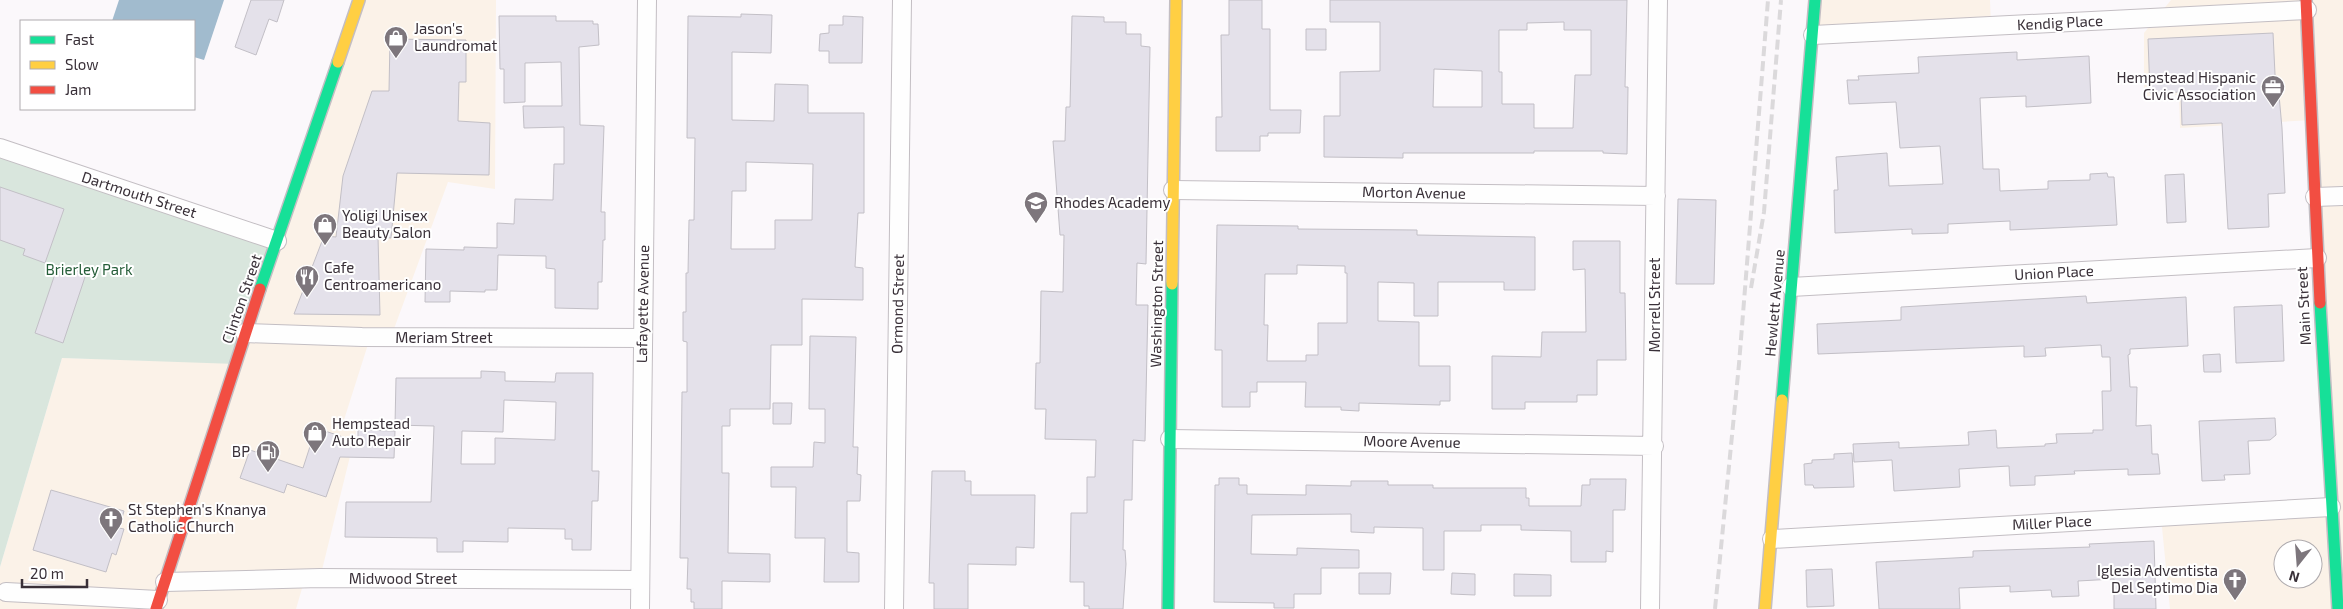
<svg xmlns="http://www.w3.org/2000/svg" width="2343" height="609" viewBox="0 0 2343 609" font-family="'Exo 2',sans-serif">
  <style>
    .commercial { fill: #fbf2e8; fill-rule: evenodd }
    .green { fill: #d9e6dd }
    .water { fill: #a1bbce }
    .building { fill: #e4e1ea; stroke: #c2bfc6; fill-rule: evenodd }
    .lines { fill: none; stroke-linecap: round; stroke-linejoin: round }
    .street-casing { stroke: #c3bec3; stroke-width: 20 }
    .fast-casing { stroke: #c3bec3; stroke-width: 14 }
    .slow-casing { stroke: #c3bec3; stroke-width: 14 }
    .jam-casing { stroke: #c3bec3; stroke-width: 14 }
    .street { stroke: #fefefe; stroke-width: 18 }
    .fast { stroke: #16e098; stroke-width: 11 }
    .slow { stroke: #ffcf43; stroke-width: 11 }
    .jam { stroke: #f24e42; stroke-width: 11 }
    .rail { stroke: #dbd9db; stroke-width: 4; stroke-dasharray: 10 5; stroke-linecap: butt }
    .labels { text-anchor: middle; stroke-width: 4; stroke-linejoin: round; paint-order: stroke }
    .street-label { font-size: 15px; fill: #393038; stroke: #fff }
    .poi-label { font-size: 15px; fill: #393038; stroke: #fff; text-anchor: start }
    .park-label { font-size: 15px; fill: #255d38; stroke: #fff }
  </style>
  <rect width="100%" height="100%" fill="#fbf8fb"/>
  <path class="commercial" d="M359,0H496L495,189L448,182L391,337L370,338L343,423L357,428L320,578H305L296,609H0V567L62,358L236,363Z
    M1815,0H1990L1991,26L1813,35Z
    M2171,0H2343V609H2170L2161,517L2331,507L2312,120L2180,128L2179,95L2144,96V33ZM2283,549H2313V579H2283Z"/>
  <path class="green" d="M0,148L277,241L236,364L62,358L0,567Z"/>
  <path class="water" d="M119,0H224L204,60L194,57V21H112Z"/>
  <path class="building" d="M251,0H284L277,22L269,19L256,55L235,47Z
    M1229,0H1262V29H1270V110H1301L1300,133H1268V136H1260V151H1216V117H1222L1221,35H1229Z
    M1330,0H1627L1625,87H1628L1627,154L1603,153V151H1534V153H1403V158L1324,157V116H1340V72L1380,71V22H1330ZM1564,22V30H1591V75H1575L1573,128H1534V104H1502V72H1499V30H1527V23ZM1434,69L1482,71V107H1433Z
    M741,14L772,15L771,53L732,52V120L774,121L775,84L808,85V113H864V213H858L855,267L863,268V300L802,299V345H771L770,409H730V426H722V473H729L728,553L770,554V582L722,581V609H694V602H691V589H687L688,558H680L682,392H687V342L683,341V312H686V273H688L689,220H694L695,138H687L688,16L741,17ZM746,162L813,164L812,220H775V249H731L732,191H746Z
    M499,16H556V21H593V24H598L599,45L579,47L580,125L604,126L601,212H605V240H603L602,282H598V309L555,308V269L546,268V256L498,255L497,290H485V292L450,291V302H425L426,249L464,250V247L497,248V223L514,224L515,199L553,200L554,164H564V127L524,128L523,106H562L561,62L525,63V102L504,103V69H500Z
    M843,16L863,17L862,63H829V51H819L820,34L829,33V25H843Z
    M1072,16L1104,17V22H1126V34H1141V46L1150,47L1146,264L1137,263L1136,305H1148L1145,441L1133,440L1132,500H1124L1123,550H1125L1126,564L1123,609H1089V606H1084V582H1070L1071,513H1087V477H1095L1096,440L1045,439L1046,409H1035L1036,363H1040L1041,291L1063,292L1064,235H1060L1053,141H1065L1066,107H1070Z
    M1306,29H1326V50H1306Z
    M2273,33L2276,95H2279L2282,128L2285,193L2268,194L2269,227L2228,229L2222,123L2182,125L2181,92L2150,93L2148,39Z
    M390,39L466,40V82H459L458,121L490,123L489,175L397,173L391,238L378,237L380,315L294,314L324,236L336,237L343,176L372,91H389Z
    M2017,52V60L2089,56L2091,103L2026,107V96L1980,98L1983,169H1999L2000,191L2048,189V181L2090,180V174L2107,173L2108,177H2114L2117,225L2010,230V221L1948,224V233L1912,234V229L1835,233L1834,190H1838L1836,157L1887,153L1889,186L1943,184L1940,146L1900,148L1896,102L1849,104L1847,80H1859L1858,76L1919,73L1918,57Z
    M2184,174L2186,222L2167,223L2165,175Z
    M0,187L64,209L45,263L23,255L25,249L0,240Z
    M1678,199L1716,200L1714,284H1676Z
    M1217,225L1298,226V229L1417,230V235L1535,237V290H1504V282H1438V316H1414V283L1378,282V321L1419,322V366H1450V401H1440V405L1359,403V411L1341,410V407H1305L1306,382H1257V392H1250V407H1222V350H1215ZM1297,265L1345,266V273H1347V323H1318V355H1306V361H1267L1268,325H1264L1265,274H1297Z
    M1573,241H1620V293H1625L1626,360H1597V395H1577V402H1525V409H1492V356L1541,357L1542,332H1586L1585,269L1573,270Z
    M58,265L86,274L63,343L35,333Z
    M2086,296L2087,303L2186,297L2188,346L2130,349V354L2128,355L2130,387H2137L2136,426L2151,425L2152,454H2158L2160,474L2128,475V469L2074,471L2075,474L2035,476V485L2010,486L2009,466L1959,469L1960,487L1894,491L1892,460L1854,462L1853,444L1899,442V448L1969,445L1968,432L1996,430L1997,448L2045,446V444L2057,443L2056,434L2093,433V430H2103L2102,391H2111L2110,357H2102L2101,345L2045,348L2046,356L2024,357V346L1818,354L1817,324L1901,320V307Z
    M2282,305L2284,361L2236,363L2234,307Z
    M810,336L856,337L853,447H858L857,474L861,475L860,501H847V552L859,553V582H824L825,538H795L796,487H771V467H813L814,442L825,443V409H809Z
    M2220,354L2221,372H2204L2203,355Z
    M481,371L505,372V381L555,382L556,373H593L592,471H599L598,501H592L591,550H572V539H565V529L508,528V542L463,541V552H437V538L345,537L346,502H431L434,426L395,425L396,378H481ZM504,400L556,402L555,440L495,438V464H461L462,431L503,432Z
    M773,403H792L791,424H773Z
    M2275,418L2276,435L2270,440L2248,441L2250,474L2224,475L2225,480L2202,481L2199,421Z
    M316,428L358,442V430L395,431L394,458L340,457L326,497L287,484L284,493L240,478L250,450L303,468Z
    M1852,453L1854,487L1814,488L1813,485H1805L1804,464L1812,463V460L1834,459V454Z
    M932,471H965V481H971V495H1035L1034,548L1016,547V565L968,564V609H934V583H929Z
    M1219,478H1239V485H1247V494L1306,495V485L1351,486V481H1388V485H1433V488H1526V498H1529V506H1581L1582,485H1590V479H1626L1625,510H1613V552L1606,551V562H1571V531L1521,530V525H1481V531H1444V570H1423V528L1374,527V533L1351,532V514L1252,515L1251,554L1297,555V548L1359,550V568H1321V594H1294V608H1274V603L1214,602L1215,485H1219Z
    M51,490L124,511L119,528L124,529L116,555L112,553L106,572L33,550Z
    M2154,541L2156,609H2114V579L2078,581L2079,596L2052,597L2051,590L2010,592V586L1959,588L1960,609H1879L1876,562L1973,557V551L2090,547L2089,544Z
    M1832,569L1834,606L1807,607L1806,570Z
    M1359,573H1391L1390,594H1359Z
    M1452,573L1475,574V595L1451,594Z
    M1514,574L1551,575V596H1514Z"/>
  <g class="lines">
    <g class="street-casing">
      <path id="street" d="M1813,35L2307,10
        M0,148L277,241
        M1173,190L1656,196
        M2315,197L2343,196
        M1791,287L2317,258
        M245,333L362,337L643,338
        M1170,439L1654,446
        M1772,539L2331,507
        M165,582L320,578L640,580
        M6,592L158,600
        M640,609L647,0
        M894,609L902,0
        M1650,609L1658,0"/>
    </g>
    <g class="fast-casing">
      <path id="fast" d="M260,289L338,62
        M2320,303L2338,609
        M1782,400L1815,0
        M1168,609L1172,284"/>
    </g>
    <g class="slow-casing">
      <path id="slow" d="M338,62L359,0
        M1172,284L1176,0
        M1765,609L1782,400"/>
    </g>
    <g class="jam-casing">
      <path id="jam" d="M2306,0L2320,303
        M156,609L260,289"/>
    </g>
    <use href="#street" class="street"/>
    <use href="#fast" class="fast"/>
    <use href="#slow" class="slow"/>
    <use href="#jam" class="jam"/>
    <path class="rail" d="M1751,288L1764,212L1781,0
      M1715,609L1739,364L1768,0"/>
  </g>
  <defs>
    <g id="shop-pin" transform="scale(1.25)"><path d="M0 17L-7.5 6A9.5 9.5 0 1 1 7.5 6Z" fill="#7d767c" stroke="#fff"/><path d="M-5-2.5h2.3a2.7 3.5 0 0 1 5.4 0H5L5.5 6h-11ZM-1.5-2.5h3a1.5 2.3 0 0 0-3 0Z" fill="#fff"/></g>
    <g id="office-pin" transform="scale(1.25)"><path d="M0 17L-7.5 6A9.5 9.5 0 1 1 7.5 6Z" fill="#7d767c" stroke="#fff"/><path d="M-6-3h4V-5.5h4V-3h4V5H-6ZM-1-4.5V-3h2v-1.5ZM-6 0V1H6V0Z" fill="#fff"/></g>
    <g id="school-pin" transform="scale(1.25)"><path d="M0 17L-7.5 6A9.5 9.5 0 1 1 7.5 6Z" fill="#7d767c" stroke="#fff"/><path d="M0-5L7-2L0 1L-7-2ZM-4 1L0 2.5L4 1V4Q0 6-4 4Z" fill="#fff"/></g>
    <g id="restaurant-pin" transform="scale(1.25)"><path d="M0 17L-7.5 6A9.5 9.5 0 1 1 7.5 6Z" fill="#7d767c" stroke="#fff"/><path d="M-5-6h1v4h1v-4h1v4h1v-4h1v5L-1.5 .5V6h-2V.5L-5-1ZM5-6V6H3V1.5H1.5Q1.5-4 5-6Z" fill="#fff"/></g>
    <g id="fuel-pin" transform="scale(1.25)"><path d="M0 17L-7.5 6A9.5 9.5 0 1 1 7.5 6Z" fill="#7d767c" stroke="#fff"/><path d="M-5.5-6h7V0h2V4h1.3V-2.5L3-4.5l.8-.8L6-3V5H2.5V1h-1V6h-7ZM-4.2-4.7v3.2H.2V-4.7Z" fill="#fff"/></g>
    <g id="church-pin" transform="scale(1.25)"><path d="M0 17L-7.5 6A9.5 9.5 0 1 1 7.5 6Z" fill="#7d767c" stroke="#fff"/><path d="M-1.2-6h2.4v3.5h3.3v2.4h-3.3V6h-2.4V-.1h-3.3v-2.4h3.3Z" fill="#fff"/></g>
  </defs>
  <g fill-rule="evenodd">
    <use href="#shop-pin" x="396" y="38"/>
    <use href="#office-pin" x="2273" y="87"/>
    <use href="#school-pin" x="1036" y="203"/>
    <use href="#shop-pin" x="325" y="225"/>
    <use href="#restaurant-pin" x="307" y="277"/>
    <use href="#shop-pin" x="315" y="433"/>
    <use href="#fuel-pin" x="268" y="452"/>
    <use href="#church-pin" x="111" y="519"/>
    <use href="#church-pin" x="2235" y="580"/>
  </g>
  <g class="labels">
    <g class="street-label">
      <text transform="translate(2060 23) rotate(-3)" y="5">Kendig Place</text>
      <text transform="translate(1414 193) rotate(1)" y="5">Morton Avenue</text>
      <text transform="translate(139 195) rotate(18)" y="5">Dartmouth Street</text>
      <text transform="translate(2054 273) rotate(-3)" y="5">Union Place</text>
      <text transform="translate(242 299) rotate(-71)" y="5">Clinton Street</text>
      <text transform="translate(1775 303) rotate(-85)" y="5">Hewlett Avenue</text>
      <text transform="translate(643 304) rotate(-89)" y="5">Lafayette Avenue</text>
      <text transform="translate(898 304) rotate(-89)" y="5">Ormond Street</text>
      <text transform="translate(1157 304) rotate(-89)" y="5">Washington Street</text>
      <text transform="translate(1655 305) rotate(-90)" y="5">Morrell Street</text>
      <text transform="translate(2304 306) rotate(-93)" y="5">Main Street</text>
      <text x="444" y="343">Meriam Street</text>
      <text transform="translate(1412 442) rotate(1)" y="5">Moore Avenue</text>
      <text transform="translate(2052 523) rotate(-3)" y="5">Miller Place</text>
      <text x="403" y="584">Midwood Street</text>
    </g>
    <g class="poi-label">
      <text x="414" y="34">Jason's<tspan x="414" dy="17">Laundromat</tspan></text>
      <text x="2256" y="83" text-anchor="end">Hempstead Hispanic<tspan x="2256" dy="17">Civic Association</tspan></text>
      <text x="1054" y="208">Rhodes Academy</text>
      <text x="342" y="221">Yoligi Unisex<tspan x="342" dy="17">Beauty Salon</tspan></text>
      <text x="324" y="273">Cafe<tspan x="324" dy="17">Centroamericano</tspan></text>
      <text x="332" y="429">Hempstead<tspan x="332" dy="17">Auto Repair</tspan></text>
      <text x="250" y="457" text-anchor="end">BP</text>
      <text x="128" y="515">St Stephen's Knanya<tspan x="128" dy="17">Catholic Church</tspan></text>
      <text x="2218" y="576" text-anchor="end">Iglesia Adventista<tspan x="2218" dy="17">Del Septimo Dia</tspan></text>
    </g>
    <g class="park-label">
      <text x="89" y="275">Brierley Park</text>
    </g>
  </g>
  <rect x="20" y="20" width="175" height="90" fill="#ffffff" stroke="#b0acaf"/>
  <rect x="30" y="36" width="25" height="8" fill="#16e098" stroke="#b0acaf"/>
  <text x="65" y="45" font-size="15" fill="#393038">Fast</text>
  <rect x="30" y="61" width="25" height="8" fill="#ffcf43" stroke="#b0acaf"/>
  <text x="65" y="70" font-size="15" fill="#393038">Slow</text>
  <rect x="30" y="86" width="25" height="8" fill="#f24e42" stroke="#b0acaf"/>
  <text x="65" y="95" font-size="15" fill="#393038">Jam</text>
  <g transform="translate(2298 564) rotate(197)"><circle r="24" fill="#ffffff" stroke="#b0acaf"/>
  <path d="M0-4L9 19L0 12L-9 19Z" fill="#7d767c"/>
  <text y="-8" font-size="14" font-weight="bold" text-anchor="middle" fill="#393038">N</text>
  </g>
  <path d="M22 579v8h65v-8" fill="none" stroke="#393038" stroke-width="2.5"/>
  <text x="30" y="579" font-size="15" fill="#393038" stroke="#ffffff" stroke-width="4" paint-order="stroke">20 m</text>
</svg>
